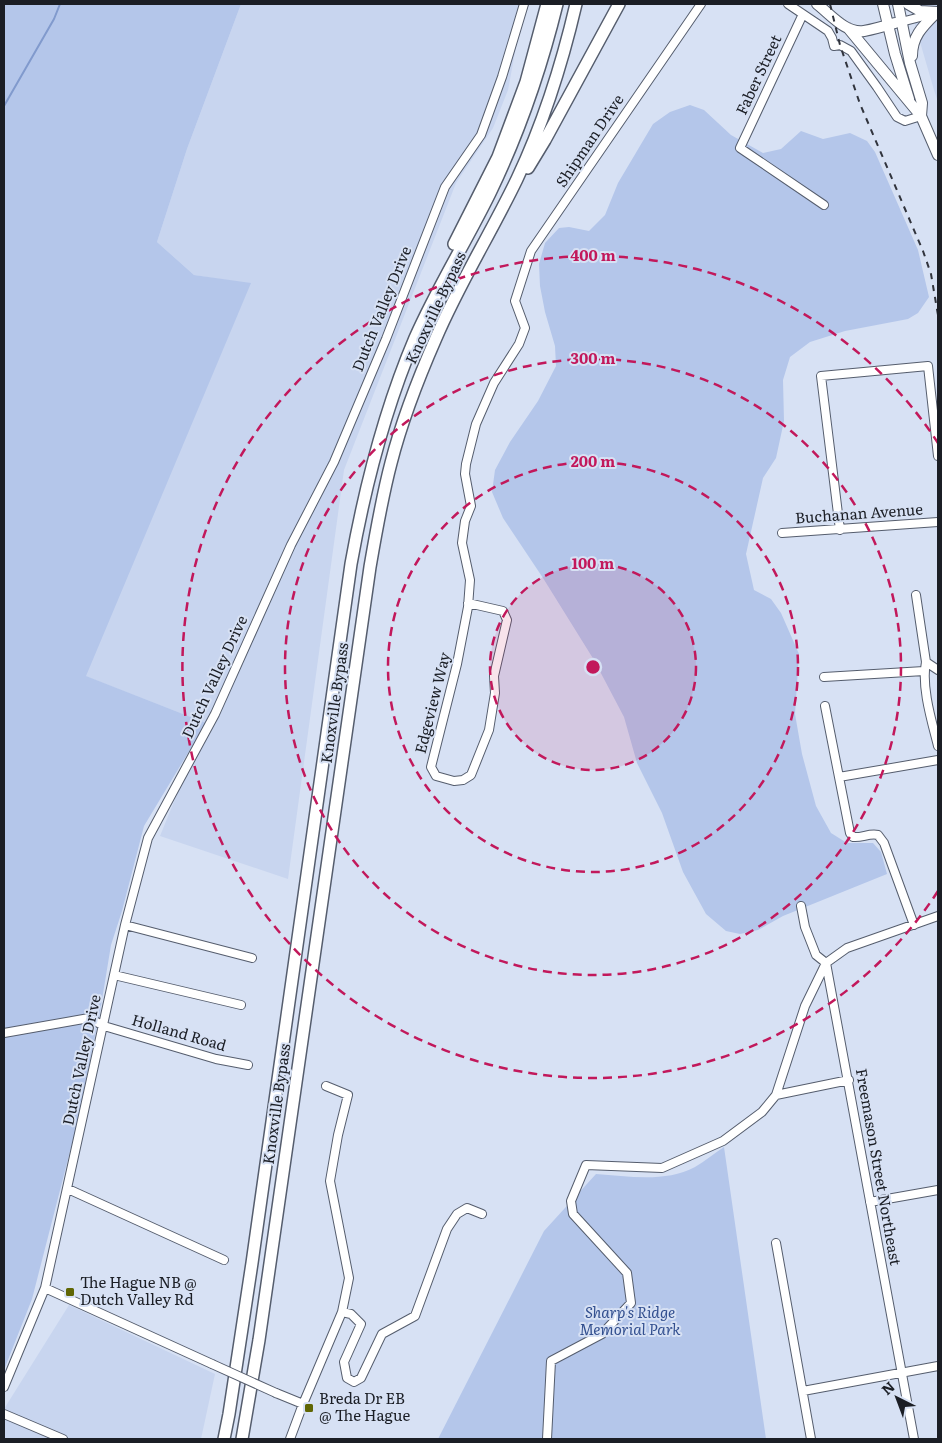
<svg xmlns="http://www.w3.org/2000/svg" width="942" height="1443" viewBox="0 0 942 1443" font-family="Literata,serif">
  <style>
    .built { fill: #c8d5ef }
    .green { fill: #b4c6ea }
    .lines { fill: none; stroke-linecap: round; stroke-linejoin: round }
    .stream { stroke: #819acd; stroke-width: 2 }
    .minor-casing { stroke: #555d6d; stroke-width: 10 }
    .major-casing { stroke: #555d6d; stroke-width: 12 }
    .highway-casing { stroke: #555d6d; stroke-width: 14 }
    .minor { stroke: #fff; stroke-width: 8 }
    .major { stroke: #fff; stroke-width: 10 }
    .highway { stroke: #fff; stroke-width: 11 }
    .rail { stroke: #31343d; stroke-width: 2; stroke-dasharray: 6 6; stroke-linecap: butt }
    .minor-bridge-casing { stroke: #555d6d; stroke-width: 10; stroke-linecap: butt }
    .minor-bridge { stroke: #fff; stroke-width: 8 }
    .ring { fill: none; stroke: #c2185b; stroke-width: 2.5; stroke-dasharray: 9 6 }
    .poi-dot { fill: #606604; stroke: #d7e1f4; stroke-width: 2 }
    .labels { text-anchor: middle; stroke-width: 4; stroke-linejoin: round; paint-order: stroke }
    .street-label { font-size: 15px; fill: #1b1e25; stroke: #d7e1f4 }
    .poi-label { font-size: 15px; fill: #1b1e25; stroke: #d7e1f4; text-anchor: start }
    .park-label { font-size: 15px; font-style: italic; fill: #324f8f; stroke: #d7e1f4 }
    .centre { fill: #c2185b; stroke: #d7e1f4; stroke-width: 2.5 }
    .ring-label { font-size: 15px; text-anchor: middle; font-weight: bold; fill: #c2185b; stroke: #d7e1f4; stroke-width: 4; stroke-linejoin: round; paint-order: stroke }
  </style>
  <rect width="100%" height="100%" fill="#d7e1f4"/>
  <path class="built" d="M241,4H524L508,90L493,128L456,183L344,470L288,879L160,836L206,723L85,676L250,284L194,275L157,242L187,149Z
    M909,4H938V102L934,90Z
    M69,1305L215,1374L201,1439H4V1409Z"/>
  <path class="green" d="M4,4H241L187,149L157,242L194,275L251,283L86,676L206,723L144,826L122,911L111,945L100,1012L75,1132L32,1299L4,1370Z
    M690,105L704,110L731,135L763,153L781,149L801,131L823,139L850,133L867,141L875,152L918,250L929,297L918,313L908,319L845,331L810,342L790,357L783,380L784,421L776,458L763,478L746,554L754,590L771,599L781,613L799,654L795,714L802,754L816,806L831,833L847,843H873L881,852L887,874L783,916L758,930L740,934L726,931L706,914L683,872L662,813L637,763L624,717L594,660L543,578L503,518L492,492L495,470L510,442L538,401L556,366L555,346L545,312L540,286L539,264L545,243L559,228L569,227L589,231L605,215L618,183L653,124L670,112Z
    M724,1147L766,1439H438L544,1231L596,1174C628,1176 665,1183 695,1167C705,1161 715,1153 724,1147Z"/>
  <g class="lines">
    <path class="stream" d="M4,106L54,19L60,4"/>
    <g class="minor-casing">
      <path id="minor" d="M788,4L828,31L832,38L834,46L840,45L851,51L877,87L897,117L905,121L921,116
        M803,14L740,148L824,205
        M901,22L932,14
        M840,530L821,376L928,366L938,456
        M782,533L938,522
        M916,595L926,662C921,687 932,722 938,746
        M468,603L503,611L507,620L494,676L495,693L489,730L471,775L463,780L454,781L436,776L431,767L457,664L468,607L470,580L462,543L465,521L471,506L465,474L466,464L476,424L494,383L519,344L525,328L515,301L531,251L701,4
        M926,662L938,670
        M824,677L924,671
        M825,706L850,833L853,837C862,838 869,833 878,835L884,843L914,925
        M839,777L938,760
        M801,906L805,927L816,955L826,963L914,1439
        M125,925L252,958
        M114,975L241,1005
        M4,1033L89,1018L104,1026L216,1059L248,1065
        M776,1095L849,1080
        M68,1189L224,1260
        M870,1202L938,1190
        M776,1243L811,1439
        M45,1288L212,1364
        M342,1312L351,1314L361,1324L344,1362L347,1378L354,1382L361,1378L382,1334L415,1316L447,1229L457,1214L467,1208L482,1214
        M4,1387L45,1288L125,925L148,838L215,714L291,545L334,462L386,339L445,187L481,135L502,77L524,4
        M803,1391L938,1366
        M276,1393L303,1404
        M4,1414L63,1439
        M290,1439L303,1404L342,1312L349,1278L330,1181L338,1135L348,1095L326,1086
        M547,1439L551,1361L602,1334L631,1303L627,1273L573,1214L571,1201L586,1165L662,1168L723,1141L762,1112L776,1095L805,1006L826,963L847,948L938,916"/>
    </g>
    <g class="major-casing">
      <path id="major" d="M817,4C830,14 846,34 864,31C875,29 885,26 895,23
        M883,4L895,54L909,99
        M898,4L910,63L922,103L921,116
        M908,4L920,11L937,12
        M848,28L921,116L938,155
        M912,56C912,36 923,26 937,12"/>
    </g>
    <g class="highway-casing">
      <path id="highway" d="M528,168L545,140L619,4
        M454,244L498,157L526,82L547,4
        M224,1439L229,1414L252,1263L351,564C365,486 384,411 415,338C437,288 466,242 490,193C519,133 541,69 557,4
        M242,1439L259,1340L370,567C376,532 382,497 391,463C402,420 418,379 436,338C459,284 491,233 517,179C543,124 562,64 576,4"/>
    </g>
    <use href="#minor" class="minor"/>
    <use href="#major" class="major"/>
    <use href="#highway" class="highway"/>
    <path class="rail" d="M830,4L840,45L860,104L923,251L931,274L938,315"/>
    <g class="minor-bridge-casing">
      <path id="minor-bridge" d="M212,1364L276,1393"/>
    </g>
    <use href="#minor-bridge" class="minor-bridge"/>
  </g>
  <circle cx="593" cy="667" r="103" fill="#c2185b" fill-opacity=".12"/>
  <g class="ring">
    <circle cx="593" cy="667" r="103"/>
    <circle cx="593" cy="667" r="205"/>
    <circle cx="593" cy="667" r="308"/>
    <path d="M938 891A411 411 0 1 1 938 443"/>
  </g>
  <g class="poi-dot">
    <rect x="65" y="1287" width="10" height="10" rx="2.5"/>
    <rect x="304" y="1403" width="10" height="10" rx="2.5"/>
  </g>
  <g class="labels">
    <g class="street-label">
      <text transform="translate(759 75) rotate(-65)" y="5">Faber Street</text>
      <text transform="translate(590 141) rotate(-56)" y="5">Shipman Drive</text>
      <text transform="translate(436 308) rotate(-65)" y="5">Knoxville Bypass</text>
      <text transform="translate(382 309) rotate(-68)" y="5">Dutch Valley Drive</text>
      <text transform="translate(859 514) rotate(-4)" y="5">Buchanan Avenue</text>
      <text transform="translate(215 677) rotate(-65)" y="5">Dutch Valley Drive</text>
      <text transform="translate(335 703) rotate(-82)" y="5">Knoxville Bypass</text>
      <text transform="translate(433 703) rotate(-76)" y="5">Edgeview Way</text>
      <text transform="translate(179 1033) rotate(16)" y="5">Holland Road</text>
      <text transform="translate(82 1060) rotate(-78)" y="5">Dutch Valley Drive</text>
      <text transform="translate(277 1104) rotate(-82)" y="5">Knoxville Bypass</text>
      <text transform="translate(878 1167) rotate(80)" y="5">Freemason Street Northeast</text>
    </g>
    <g class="poi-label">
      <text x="80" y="1288">The Hague NB @<tspan x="80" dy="17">Dutch Valley Rd</tspan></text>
      <text x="319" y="1404">Breda Dr EB<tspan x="319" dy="17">@ The Hague</tspan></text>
    </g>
    <g class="park-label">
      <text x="630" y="1318">Sharp's Ridge<tspan x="630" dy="17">Memorial Park</tspan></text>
    </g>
  </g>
  <circle cx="593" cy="667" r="8" class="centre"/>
  <g class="ring-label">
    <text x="593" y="261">400 m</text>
    <text x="593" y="364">300 m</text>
    <text x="593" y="467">200 m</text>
    <text x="593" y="569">100 m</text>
  </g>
  <rect width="942" height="1443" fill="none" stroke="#1b1e25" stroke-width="10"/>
  <g transform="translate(897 1398) rotate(318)" stroke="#d7e1f4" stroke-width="4" paint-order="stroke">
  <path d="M0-4L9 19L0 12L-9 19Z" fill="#1b1e25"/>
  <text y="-8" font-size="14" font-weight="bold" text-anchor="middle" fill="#1b1e25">N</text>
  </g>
</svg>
